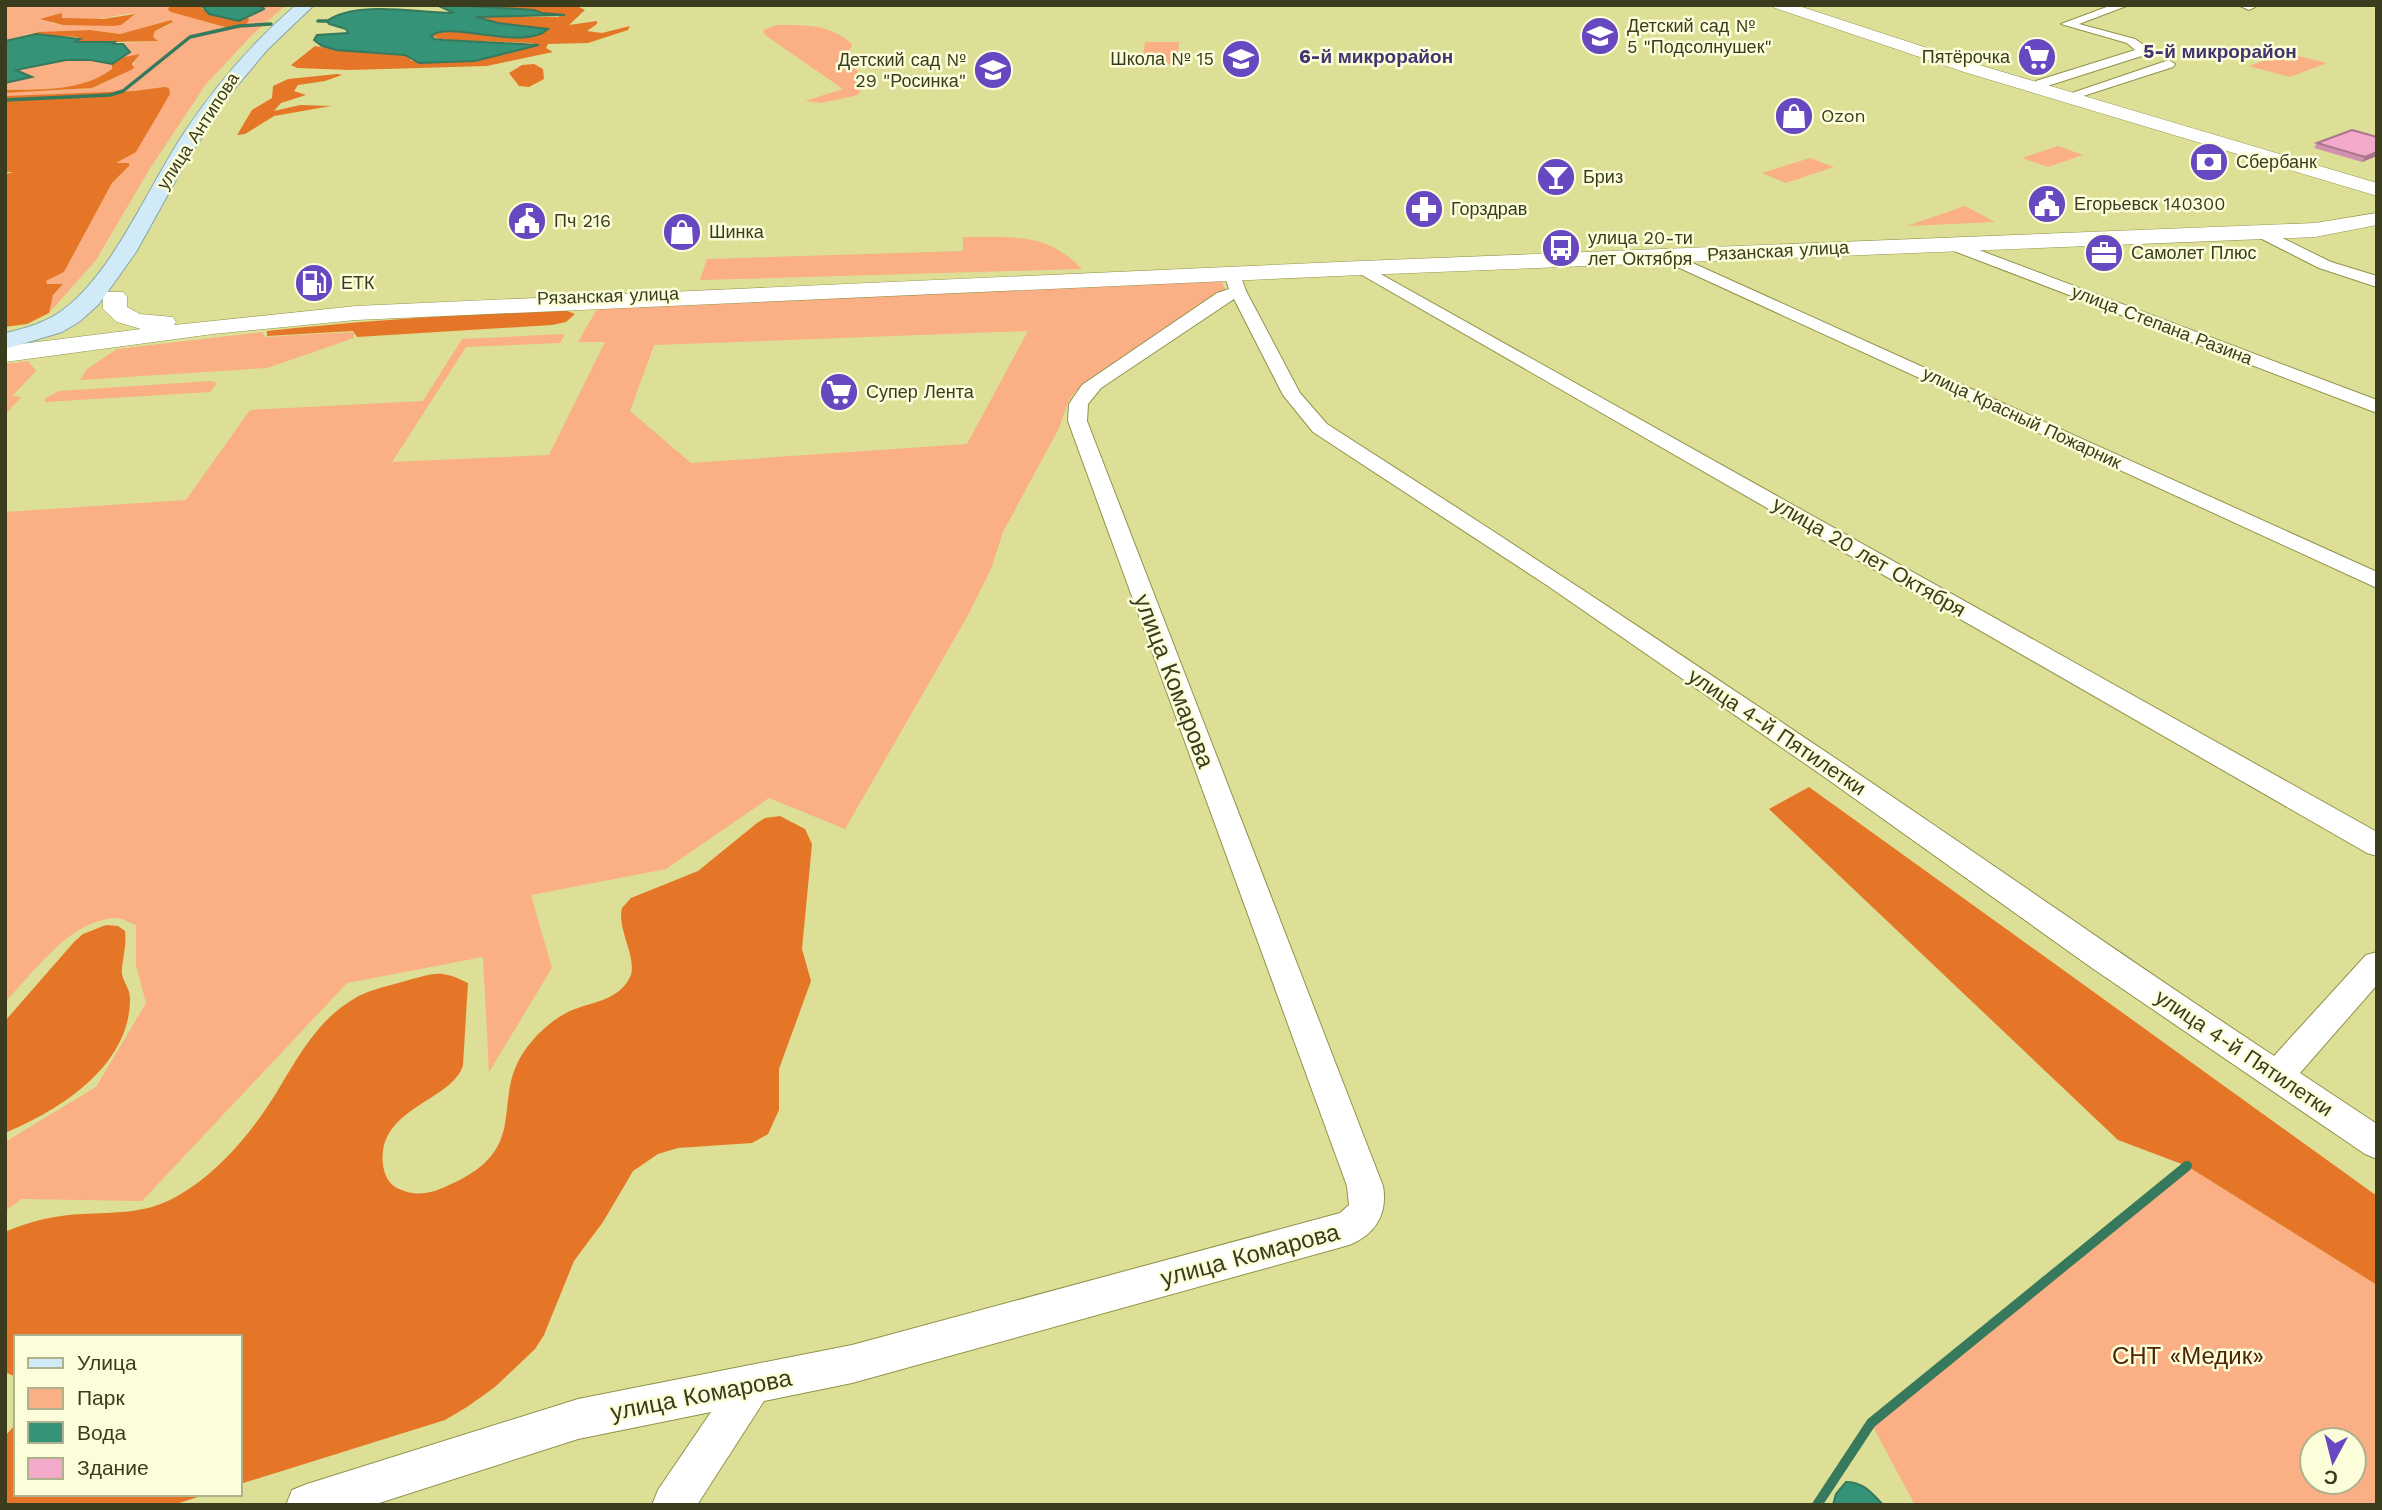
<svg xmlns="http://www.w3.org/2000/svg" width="2382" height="1510" viewBox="0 0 2382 1510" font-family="'Work Sans',sans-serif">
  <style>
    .green { fill: #faaf84; fill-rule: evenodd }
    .forest { fill: #e67627 }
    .water { fill: #359378; stroke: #37795d; stroke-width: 2 }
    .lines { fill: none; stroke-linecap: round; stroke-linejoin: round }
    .stream-far1 { stroke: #37795d; stroke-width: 3.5 }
    .stream { stroke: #37795d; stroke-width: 10 }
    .street-casing { stroke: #91934b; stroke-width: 2 }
    .secondary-casing { stroke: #91934b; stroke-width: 1 }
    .primary-casing { stroke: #87a4a8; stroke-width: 2 }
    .street { fill: #fff; fill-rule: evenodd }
    .secondary { fill: #fff; fill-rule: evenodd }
    .primary { fill: #d0eaf7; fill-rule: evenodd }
    .wall { fill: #d091ae }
    .shaded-wall { fill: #a9768d }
    .building { fill: #f2a9ca; stroke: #a9768d; stroke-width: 2 }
    .labels { text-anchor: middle; stroke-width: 5; stroke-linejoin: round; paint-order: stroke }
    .far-poi-label { font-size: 18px; fill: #3b3c1e; stroke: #fbfed9; text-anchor: start }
    .far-street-label { font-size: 18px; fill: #3b3c1e; stroke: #fbfed9 }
    .far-neighbourhood-label { font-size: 19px; font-weight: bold; fill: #40336f; stroke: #fbfed9 }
    .street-label { font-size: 21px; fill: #3b3c1e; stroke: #fbfed9 }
    .near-street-label { font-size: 24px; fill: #3b3c1e; stroke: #fbfed9 }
    .near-park-label { font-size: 24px; fill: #4f2304; stroke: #fbfed9 }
  </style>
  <rect width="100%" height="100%" fill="#dcdf95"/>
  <path class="green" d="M5,5H170L195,18L225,27L249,20L248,17L264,9L262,5H286L252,35L206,84L149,170L96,260L49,313L53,295L63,284H46V281L64,272L112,183L129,166L114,163L164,87C112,95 58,95 5,96V93L92,88L131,70L138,55L124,57L130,52L123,44H112L157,41L153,37L155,31L171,24V20L120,34L90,30L32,33L5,41ZM134,13L114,26L51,23L62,14L61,18C86,24 110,16 134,13Z
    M777,25C805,25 829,24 851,43L852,47L846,53L857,71L861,90L858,95L821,103L805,101L843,89L765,35L763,30Z
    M1145,42H1179L1177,64H1142Z
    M2286,53L2327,63L2290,77L2249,66Z
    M66,60H91L112,64V69C81,92 41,89 5,90V83L31,78L16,70Z
    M2058,146L2083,155L2048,167L2022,158Z
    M1810,158L1834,167L1786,183L1762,173Z
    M1965,206L1995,222L1907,226Z
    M963,237C1013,238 1045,231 1082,269L700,280L707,259L963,251Z
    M1215,280L1222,282L1225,289L1089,381L1076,391L1068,402L1059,428L1003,532L991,569L967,617L845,829L769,798L666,869L531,895L552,968L489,1072L483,957L347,983L142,1201L22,1199L5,1211V1142L96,1087L146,1003L136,965V925C130,923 122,918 116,918C69,920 35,972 5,1002V512L186,500L250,410L423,401L462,339L565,334L560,343L466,347L392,462L549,455L605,342H578L596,311L610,304ZM1028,331L967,444L691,463L630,411L654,345Z
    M262,332L265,337L354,332V338L267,368L80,380L87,369L117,349Z
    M28,361L36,371L12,396L21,397L5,415V364Z
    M211,381L217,383L210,392L45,402V399L59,391Z
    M2187,1166L2377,1285V1505H1915L1871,1423ZM2312,1440H2354V1482H2312Z"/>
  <path class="forest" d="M170,5H201L202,9L244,19L248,17L249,20L244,27H225L171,12L168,10Z
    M454,5H575L585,10L569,25L597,21V24L587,31L602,33L630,26L628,30L588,43L548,44L546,48L553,52L487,66L350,70L297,68L291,65L315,46L336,50L405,55L412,61H475L538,46L531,43L444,40L430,36C444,24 514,44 547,29L498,23L476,17H559V14L542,13L534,10Z
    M62,13V18L103,19L135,14L121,25L114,26L63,25L40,19Z
    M171,20L173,22L155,31L153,37L158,41L72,43L78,37L28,35L39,32L90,30L120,34Z
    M140,54L132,64L134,68L131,70L92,88L5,93V90C41,89 81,92 112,69V64L124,57Z
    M534,64L543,69L544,79L529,87L519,86L509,73L522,65Z
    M337,74L342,75L325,81L298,85L294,91L306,95L281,103L274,111L300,105L331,106L274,116L245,134L237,135L252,110L272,98L273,86L288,79Z
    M164,87L169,88L170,94L136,152L116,163H129V166L112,183L64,272L46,281L47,284H63L53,295L49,313L27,324L5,327V174L13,172H5V96L134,91Z
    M565,310L575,314L566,322L552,325L357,337L353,331L267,336V331C367,320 465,314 565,310Z
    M1809,787L2377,1196V1285L2187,1166L2118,1140L1769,809Z
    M780,816L805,829L812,844L802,949L811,981L779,1069V1110L768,1134L752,1143L678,1148L658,1154L633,1171L603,1222L574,1261L544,1335L535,1349L495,1387L467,1407L445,1420L240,1484V1337H16V1377L5,1372V1232C30,1221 56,1215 83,1214C114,1212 143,1214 172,1199C218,1175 255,1129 281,1085C301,1052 318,1021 352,1000C367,990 385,987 402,982C433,974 438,968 468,983L463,1065C454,1098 389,1106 383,1151C381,1165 385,1182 397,1188C415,1197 430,1194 447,1186C540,1146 482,1097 533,1040C542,1029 557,1017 570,1011C591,1002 617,1001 629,979C640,961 616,930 622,908L631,898L698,871L757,823L765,818Z
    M106,925L118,926L125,931C127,947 121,964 122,974C124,984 130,988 130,999C130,1066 60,1110 5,1133V1021L74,942L83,934Z
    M16,1424V1494H207L173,1505H5V1436Z"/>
  <path class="water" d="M201,5H262L264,9L239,21L209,14Z
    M454,5L534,10L542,13L565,15L476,17L498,23L548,29C524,52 449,20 431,36L434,39L444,40L539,45L475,61L419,63L405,55L336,50L322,46L314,40L317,35L348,33L346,29L329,24L327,21C356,0 419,13 454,13L439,6Z
    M36,34L80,39L74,42H115L113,44H123L130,52L112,64L91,60H66L16,70L32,77L5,83V41Z
    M1846,1482C1862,1481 1873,1494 1883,1505H1833L1836,1494Z"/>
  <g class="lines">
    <path class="stream-far1" d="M318,21H327
      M5,100L110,95L123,91L190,37L239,26L271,24"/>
    <path class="stream" d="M1817,1505L1871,1423L2187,1166"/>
    <g class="street-casing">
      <path id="street" d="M2112,5H2129L2079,24L2135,39L2148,48V54L2044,87H2036V81L2135,50L2127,43L2061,24Z
        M2238,5H2253L2255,7L2249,10Z
        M2169,60L2175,64L2173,67L2080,97H2070L2069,94Z
        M2260,227L2331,262L2377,276V287L2319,268L2254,235L2252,232L2254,229Z
        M1947,238L2377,400V413L1941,246L1939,243L1941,240Z
        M1666,251L2377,572V588L1660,259L1658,256Z
        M1361,263L2377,832V856L2367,853L1355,271L1353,268Z
        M1232,269L1240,274L1246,291L1300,393L1327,424C1499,534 1669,646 1838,760C1984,858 2127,959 2274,1056L2366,955L2377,952V985L2300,1073L2377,1124V1159L2365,1154L2092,968L1823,776L1548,586L1313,432L1283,395L1234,299L1101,388L1088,404L1087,421L1383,1186C1388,1214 1375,1235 1349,1245L852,1383L764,1401L697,1505H652L658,1490L711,1412L578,1439L373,1505H286L292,1490L307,1484L578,1399L852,1345L1340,1213L1349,1205L1347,1186L1068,421L1069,404L1082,385L1217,293L1229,289L1224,274Z"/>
    </g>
    <g class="secondary-casing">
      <path id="secondary" d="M1772,5H1796L1976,64L2377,183V196L1964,72L1775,8Z
        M2377,213V225L2315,237L1361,275L356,320L213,334L5,362V346L141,329L117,322L103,309V297L107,292H123L127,297V307L140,314L173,317L176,322L174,325L356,306L1361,261L2315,223Z"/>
    </g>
    <g class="primary-casing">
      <path id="primary" d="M296,5H314L267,50L231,93L187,160L136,252L99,304L79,322L62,332L5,349V333C24,329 44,323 60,312C112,276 148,187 184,133C216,85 252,43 296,5Z"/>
    </g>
    <use href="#street" class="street"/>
    <use href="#secondary" class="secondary"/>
    <use href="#primary" class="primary"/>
  </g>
  <path class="wall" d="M2377,137V156L2362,162L2314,148L2317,143Z"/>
  <path class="shaded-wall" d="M2377,152V156L2362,162L2365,157Z"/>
  <path class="building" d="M2352,130L2377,137V152L2365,157L2317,143Z"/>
  <defs>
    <g id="school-disc" transform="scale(2.0125)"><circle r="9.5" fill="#6848c1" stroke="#fbfed9"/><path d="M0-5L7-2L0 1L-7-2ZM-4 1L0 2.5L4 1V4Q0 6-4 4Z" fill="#fff"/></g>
    <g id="supermarket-disc" transform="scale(2.0125)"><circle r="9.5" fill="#6848c1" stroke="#fbfed9"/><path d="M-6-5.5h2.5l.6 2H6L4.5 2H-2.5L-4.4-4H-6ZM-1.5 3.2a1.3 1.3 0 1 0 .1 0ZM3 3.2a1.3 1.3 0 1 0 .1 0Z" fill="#fff"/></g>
    <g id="shop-disc" transform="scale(2.0125)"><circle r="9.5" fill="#6848c1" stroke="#fbfed9"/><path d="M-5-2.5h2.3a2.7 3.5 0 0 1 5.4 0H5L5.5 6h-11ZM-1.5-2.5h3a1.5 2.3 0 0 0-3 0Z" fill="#fff"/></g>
    <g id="bank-disc" transform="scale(2.0125)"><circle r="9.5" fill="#6848c1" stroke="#fbfed9"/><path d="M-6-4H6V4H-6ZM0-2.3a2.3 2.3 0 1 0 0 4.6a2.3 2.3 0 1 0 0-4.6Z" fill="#fff"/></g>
    <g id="bar-disc" transform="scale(2.0125)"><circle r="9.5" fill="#6848c1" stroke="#fbfed9"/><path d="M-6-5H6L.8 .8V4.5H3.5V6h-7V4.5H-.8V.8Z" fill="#fff"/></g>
    <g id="civic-disc" transform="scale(2.0125)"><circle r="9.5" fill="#6848c1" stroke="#fbfed9"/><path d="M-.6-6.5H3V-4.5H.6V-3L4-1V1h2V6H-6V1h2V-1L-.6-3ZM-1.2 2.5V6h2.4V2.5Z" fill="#fff"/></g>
    <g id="pharmacy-disc" transform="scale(2.0125)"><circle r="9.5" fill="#6848c1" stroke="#fbfed9"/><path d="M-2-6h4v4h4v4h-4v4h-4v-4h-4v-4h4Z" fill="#fff"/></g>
    <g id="bus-disc" transform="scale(2.0125)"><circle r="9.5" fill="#6848c1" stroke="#fbfed9"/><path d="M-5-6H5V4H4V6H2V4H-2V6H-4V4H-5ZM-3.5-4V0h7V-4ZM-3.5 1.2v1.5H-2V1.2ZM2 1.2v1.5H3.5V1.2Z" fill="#fff"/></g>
    <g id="office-disc" transform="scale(2.0125)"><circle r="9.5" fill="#6848c1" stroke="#fbfed9"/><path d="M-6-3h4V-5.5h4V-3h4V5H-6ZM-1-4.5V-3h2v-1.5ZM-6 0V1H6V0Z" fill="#fff"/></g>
    <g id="fuel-disc" transform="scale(2.0125)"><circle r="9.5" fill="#6848c1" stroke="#fbfed9"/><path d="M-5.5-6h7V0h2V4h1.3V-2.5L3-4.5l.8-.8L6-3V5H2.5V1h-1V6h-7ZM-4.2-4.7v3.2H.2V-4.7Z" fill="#fff"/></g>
  </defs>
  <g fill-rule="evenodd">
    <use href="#school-disc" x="1600" y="36"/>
    <use href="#supermarket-disc" x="2037" y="57"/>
    <use href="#school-disc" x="1241" y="59"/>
    <use href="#school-disc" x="993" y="70"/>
    <use href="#shop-disc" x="1794" y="116"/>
    <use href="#bank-disc" x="2209" y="162"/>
    <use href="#bar-disc" x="1556" y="177"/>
    <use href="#civic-disc" x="2047" y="204"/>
    <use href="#pharmacy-disc" x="1424" y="209"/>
    <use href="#civic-disc" x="527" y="221"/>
    <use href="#shop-disc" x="682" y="232"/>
    <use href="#bus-disc" x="1561" y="248"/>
    <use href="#office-disc" x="2104" y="253"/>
    <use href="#fuel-disc" x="314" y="283"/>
    <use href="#supermarket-disc" x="839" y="392"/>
  </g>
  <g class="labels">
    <g class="far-poi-label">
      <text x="1627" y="32">Детский сад №<tspan x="1627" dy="21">5 "Подсолнушек"</tspan></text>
      <text x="2010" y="63" text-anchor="end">Пятёрочка</text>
      <text x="1214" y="65" text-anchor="end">Школа № 15</text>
      <text x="966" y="66" text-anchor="end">Детский сад №<tspan x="966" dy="21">29 "Росинка"</tspan></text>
      <text x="1821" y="122">Ozon</text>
      <text x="2236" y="168">Сбербанк</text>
      <text x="1583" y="183">Бриз</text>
      <text x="2074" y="210">Егорьевск 140300</text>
      <text x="1451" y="215">Горздрав</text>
      <text x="554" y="227">Пч 216</text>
      <text x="709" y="238">Шинка</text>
      <text x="1588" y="244">улица 20-ти<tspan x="1588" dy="21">лет Октября</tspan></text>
      <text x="2131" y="259">Самолет Плюс</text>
      <text x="341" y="289">ЕТК</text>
      <text x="866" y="398">Супер Лента</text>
    </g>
    <g class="far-street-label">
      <text transform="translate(198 131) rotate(-57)" y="6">улица Антипова</text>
      <text transform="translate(1778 251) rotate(-3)" y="6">Рязанская улица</text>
      <text transform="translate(608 296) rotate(-2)" y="6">Рязанская улица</text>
      <text transform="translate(2162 325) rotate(21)" y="6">улица Степана Разина</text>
      <text transform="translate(2022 418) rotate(25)" y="6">улица Красный Пожарник</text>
    </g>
    <g class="far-neighbourhood-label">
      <text x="2220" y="58">5-й микрорайон</text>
      <text x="1376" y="63">6-й микрорайон</text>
    </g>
    <g class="street-label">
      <text transform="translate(1869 557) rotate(30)" y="7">улица 20 лет Октября</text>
      <text transform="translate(1777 732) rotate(34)" y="7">улица 4-й Пятилетки</text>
      <text transform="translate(2244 1053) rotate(34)" y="7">улица 4-й Пятилетки</text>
    </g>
    <g class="near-street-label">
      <text transform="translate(1174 681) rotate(69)" y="8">улица Комарова</text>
      <text transform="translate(1250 1255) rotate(-15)" y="8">улица Комарова</text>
      <text transform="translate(701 1395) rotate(-11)" y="8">улица Комарова</text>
    </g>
    <g class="near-park-label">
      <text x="2188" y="1364">СНТ «Медик»</text>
    </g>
  </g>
  <rect width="2382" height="1510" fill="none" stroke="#3b3c1e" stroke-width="14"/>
  <rect x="14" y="1335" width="228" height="161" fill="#fbfed9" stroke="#aeb08e" stroke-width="2"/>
  <rect x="28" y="1358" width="35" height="10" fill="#d0eaf7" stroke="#aeb08e" stroke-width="2"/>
  <text x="77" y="1370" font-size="21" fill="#3b3c1e">Улица</text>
  <rect x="28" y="1388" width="35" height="21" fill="#faaf84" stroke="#aeb08e" stroke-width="2"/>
  <text x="77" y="1405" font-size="21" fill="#3b3c1e">Парк</text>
  <rect x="28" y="1422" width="35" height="21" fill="#359378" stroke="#aeb08e" stroke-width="2"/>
  <text x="77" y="1440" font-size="21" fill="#3b3c1e">Вода</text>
  <rect x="28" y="1458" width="35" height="21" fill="#f2a9ca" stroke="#aeb08e" stroke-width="2"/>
  <text x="77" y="1475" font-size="21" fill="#3b3c1e">Здание</text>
  <g transform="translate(2333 1461) rotate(187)"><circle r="33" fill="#fbfed9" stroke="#aeb08e" stroke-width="2"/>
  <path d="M0-5L12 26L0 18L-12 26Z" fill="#6848c1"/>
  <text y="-10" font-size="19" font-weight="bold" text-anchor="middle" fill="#3b3c1e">С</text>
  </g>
</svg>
